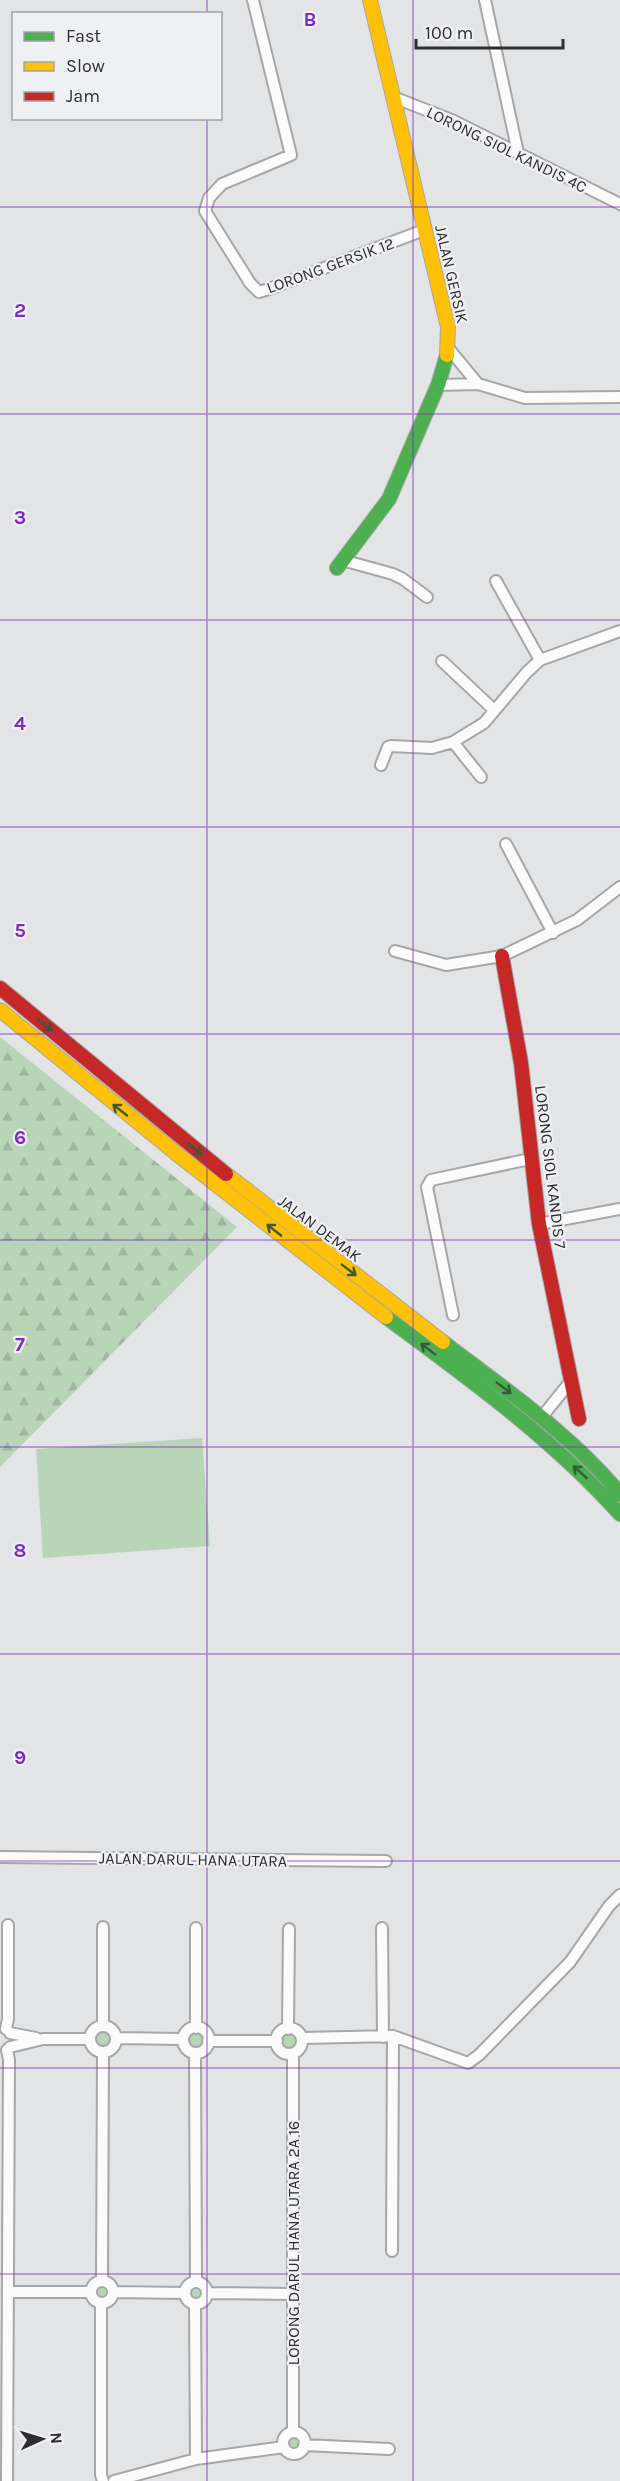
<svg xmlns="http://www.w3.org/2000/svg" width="620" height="2481" viewBox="0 0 620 2481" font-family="Karla,sans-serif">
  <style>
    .green { fill: #b8d5b7 }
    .forest { fill: url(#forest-firs) }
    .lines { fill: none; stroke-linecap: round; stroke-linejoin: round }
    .street-casing { stroke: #a6a7a8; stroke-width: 14 }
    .fast-casing { stroke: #a6a7a8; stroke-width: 16 }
    .slow-casing { stroke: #a6a7a8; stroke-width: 16 }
    .jam-casing { stroke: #a6a7a8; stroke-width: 16 }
    .street { stroke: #fbfbfb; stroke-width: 10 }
    .fast { stroke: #4caf50; stroke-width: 14 }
    .slow { stroke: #ffc107; stroke-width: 14 }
    .jam { stroke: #c62828; stroke-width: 14 }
    .oneway { stroke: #385a3b }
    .grid { fill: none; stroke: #7b2cbf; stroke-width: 1.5; stroke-opacity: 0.55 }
    .labels { text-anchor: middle; stroke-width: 4.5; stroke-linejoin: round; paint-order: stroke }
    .street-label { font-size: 16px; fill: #2d2d2f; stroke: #eff0f4 }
    .grid-label { font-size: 20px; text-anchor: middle; font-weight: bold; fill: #7b2cbf; stroke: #eff0f4; stroke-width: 4.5; stroke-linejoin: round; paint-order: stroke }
  </style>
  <defs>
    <pattern id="forest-firs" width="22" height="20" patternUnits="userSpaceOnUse" patternTransform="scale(1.5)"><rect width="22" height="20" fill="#b8d5b7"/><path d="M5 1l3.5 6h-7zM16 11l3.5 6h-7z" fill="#9eb79e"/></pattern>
  </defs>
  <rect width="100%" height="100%" fill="#e3e4e6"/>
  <path class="green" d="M202,1438L210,1546L43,1558L36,1449Z
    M95 2039a8 8 0 1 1 16 0a8 8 0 1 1-16 0Z
    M188 2040a8 8 0 1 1 16 0a8 8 0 1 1-16 0Z
    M281 2041a8 8 0 1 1 16 0a8 8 0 1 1-16 0Z
    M94 2292a8 8 0 1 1 16 0a8 8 0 1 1-16 0Z
    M188 2293a8 8 0 1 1 16 0a8 8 0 1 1-16 0Z
    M285 2443a8 8 0 1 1 16 0a8 8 0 1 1-16 0Z"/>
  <path class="forest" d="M0,1037L237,1227L0,1467Z"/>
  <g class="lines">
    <g class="street-casing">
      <path id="street" d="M253,0L291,155L222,184L209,198L205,211L250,283L259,292L269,289L424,230
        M485,0L518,153
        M393,97L454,121L620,204
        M449,349L478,384
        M438,385L478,384L525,398L620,397
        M342,560L393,574L403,579L427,597
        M496,581L540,660
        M442,661L494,710
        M453,742L481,777
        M381,765L388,747L391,746L432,748L453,742L484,723L527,672L540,660L620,631
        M506,844L553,933
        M395,951L446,965L502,956L577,920L620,887
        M539,1224L620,1209
        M453,1315L427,1187L431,1180L530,1159
        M541,1418L570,1382
        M0,1857L386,1861
        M382,1928L383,2037
        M103,2026V1927
        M90 2039a13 13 0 1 1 26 0a13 13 0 1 1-26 0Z
        M183 2040a13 13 0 1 1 26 0a13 13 0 1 1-26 0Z
        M196,2028V1928
        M276 2041a13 13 0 1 1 26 0a13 13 0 1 1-26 0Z
        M6,2029L8,2019V1925
        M288,2029L289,1929
        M10,2033L36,2038
        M116,2038L183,2039
        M302,2038L393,2036L468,2063L479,2055L570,1962L609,1906L620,1895
        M208,2041H277
        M10,2047L43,2039H90
        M7,2050L9,2060L7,2481
        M195,2053L196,2282
        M392,2251L393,2036
        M102,2281L103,2052
        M91 2292a11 11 0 1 1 22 0a11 11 0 1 1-22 0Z
        M185 2293a11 11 0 1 1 22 0a11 11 0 1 1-22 0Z
        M8,2292H91
        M113,2292L185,2293
        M207,2293L293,2294
        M101,2303V2475L103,2481
        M195,2304L196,2459
        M293,2431V2054
        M283 2443a11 11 0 1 1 22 0a11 11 0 1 1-22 0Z
        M304,2445L389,2449
        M114,2481L196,2459L284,2447"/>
    </g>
    <g class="fast-casing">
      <path id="fast" d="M337,568L389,499L438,385L447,355
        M386,1317C468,1378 551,1437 620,1514
        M443,1342C502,1387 573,1436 620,1494"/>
    </g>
    <g class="slow-casing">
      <path id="slow" d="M370,0L448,327L447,355
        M0,1010L182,1158L386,1317
        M226,1174L443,1342"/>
    </g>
    <g class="jam-casing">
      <path id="jam" d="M502,956L521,1063L539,1224L579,1419
        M0,988L226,1174"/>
    </g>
    <use href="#street" class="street"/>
    <use href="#fast" class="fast"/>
    <use href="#slow" class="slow"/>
    <use href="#jam" class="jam"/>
  </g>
  <defs><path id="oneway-shaft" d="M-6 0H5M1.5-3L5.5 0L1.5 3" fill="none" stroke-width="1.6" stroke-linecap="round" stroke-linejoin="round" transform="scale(1.5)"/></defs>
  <g class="oneway">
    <use href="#oneway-shaft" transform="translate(45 1025) rotate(39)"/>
    <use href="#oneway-shaft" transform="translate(120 1110) rotate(-142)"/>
    <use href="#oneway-shaft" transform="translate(195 1149) rotate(40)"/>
    <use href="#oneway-shaft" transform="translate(274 1230) rotate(-142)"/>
    <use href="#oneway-shaft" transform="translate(349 1270) rotate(37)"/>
    <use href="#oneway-shaft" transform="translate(428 1349) rotate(-143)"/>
    <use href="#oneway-shaft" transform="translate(504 1388) rotate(37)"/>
    <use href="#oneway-shaft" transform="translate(580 1472) rotate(-138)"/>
  </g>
  <path class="grid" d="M207,0V14M413,0V2481M207,118V2481M0,207H620M0,414H620M0,620H620M0,827H620M0,1034H620M0,1240H620M0,1447H620M0,1654H620M0,1861H620M0,2068H620M0,2274H620"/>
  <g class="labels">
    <g class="street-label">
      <text transform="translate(507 149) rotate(26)" y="6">LORONG SIOL KANDIS 4C</text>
      <text transform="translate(330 265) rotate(-20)" y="6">LORONG GERSIK 12</text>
      <text transform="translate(452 274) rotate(77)" y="6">JALAN GERSIK</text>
      <text transform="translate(551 1167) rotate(83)" y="6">LORONG SIOL KANDIS 7</text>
      <text transform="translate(320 1228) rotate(37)" y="6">JALAN DEMAK</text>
      <text transform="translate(193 1859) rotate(1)" y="6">JALAN DARUL HANA UTARA</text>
      <text transform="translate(293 2243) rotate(-90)" y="6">LORONG DARUL HANA UTARA 2A 16</text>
    </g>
  </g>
  <g class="grid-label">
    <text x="310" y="26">B</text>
    <text x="20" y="317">2</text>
    <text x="20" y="524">3</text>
    <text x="20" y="730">4</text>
    <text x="20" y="937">5</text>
    <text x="20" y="1144">6</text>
    <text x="20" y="1351">7</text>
    <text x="20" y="1557">8</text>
    <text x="20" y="1764">9</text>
  </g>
  <rect x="12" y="12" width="210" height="108" fill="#eff0f4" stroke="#a1a2a5" stroke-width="1.5"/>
  <rect x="24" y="32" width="30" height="9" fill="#4caf50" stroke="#a1a2a5" stroke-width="1.5"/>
  <text x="66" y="42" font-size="18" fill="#2d2d2f">Fast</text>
  <rect x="24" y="62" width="30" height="9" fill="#ffc107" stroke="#a1a2a5" stroke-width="1.5"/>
  <text x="66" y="72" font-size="18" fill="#2d2d2f">Slow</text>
  <rect x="24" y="92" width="30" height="9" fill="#c62828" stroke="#a1a2a5" stroke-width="1.5"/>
  <text x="66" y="102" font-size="18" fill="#2d2d2f">Jam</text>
  <g transform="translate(42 2439) rotate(86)" stroke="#eff0f4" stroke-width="4.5" paint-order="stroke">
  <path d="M0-4.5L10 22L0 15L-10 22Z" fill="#2d2d2f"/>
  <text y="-9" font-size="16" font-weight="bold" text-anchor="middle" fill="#2d2d2f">N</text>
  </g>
  <path d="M416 39v9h147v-9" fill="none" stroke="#2d2d2f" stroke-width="3"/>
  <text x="425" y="39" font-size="18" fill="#2d2d2f" stroke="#eff0f4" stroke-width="4.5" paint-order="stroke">100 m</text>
</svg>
